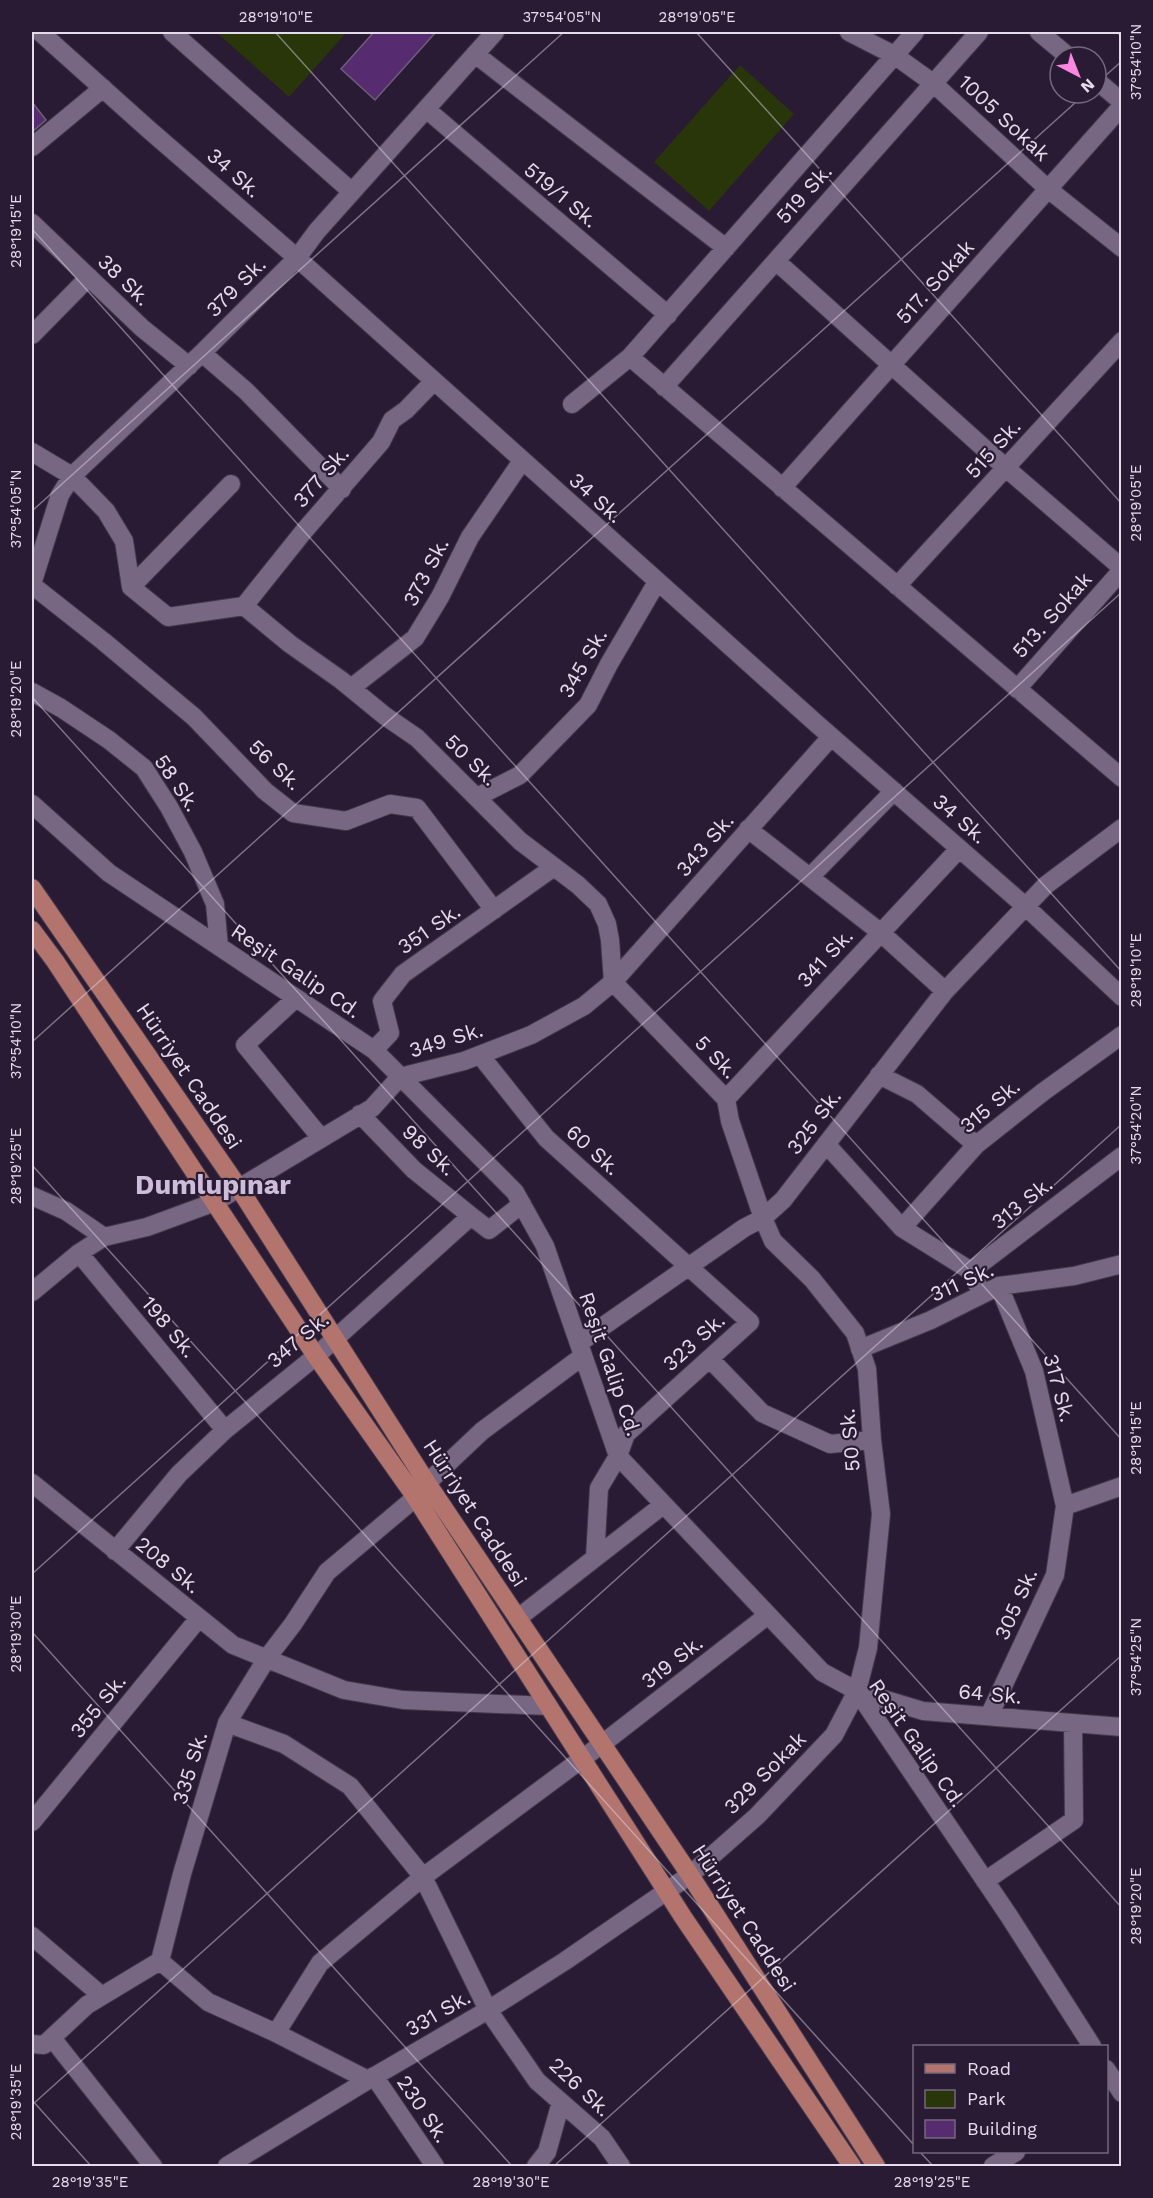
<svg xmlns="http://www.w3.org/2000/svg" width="1153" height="2198" viewBox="0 0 1153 2198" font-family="'Work Sans',sans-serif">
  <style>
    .green { fill: #28360a }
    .building { fill: #562b70; stroke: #6e5e7a; stroke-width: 1.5 }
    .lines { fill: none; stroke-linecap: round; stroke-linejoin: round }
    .minor-casing { stroke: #44384c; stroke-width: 20 }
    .major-casing { stroke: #44384c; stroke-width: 20 }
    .minor { stroke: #776783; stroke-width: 18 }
    .major { stroke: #b2746d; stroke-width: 18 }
    .ticks { fill: none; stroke: #e4dbeb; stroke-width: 1.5; stroke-opacity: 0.45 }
    .labels { text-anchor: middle; stroke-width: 4.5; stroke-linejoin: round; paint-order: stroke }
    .street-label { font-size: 21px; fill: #e4dbeb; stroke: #291b33 }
    .district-label { font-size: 27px; font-weight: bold; fill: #cebcdb; stroke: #291b33 }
    .neatline { fill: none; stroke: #e4dbeb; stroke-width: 2 }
    .ticks-label { font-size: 15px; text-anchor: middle; fill: #e4dbeb }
  </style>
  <rect width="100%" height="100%" fill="#291b33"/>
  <path class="green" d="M216,32H347L289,97Z
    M740,65L794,114L709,211L654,162Z"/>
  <path class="building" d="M374,32H436L375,100L341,69Z
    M32,102L46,120L32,132Z"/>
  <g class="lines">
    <g class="minor-casing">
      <path id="minor" d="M40,32L147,128L297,258L818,725L1025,906L1122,997
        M172,32L352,192
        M849,32L894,55L933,83L1048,189L1122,248
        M1039,32L1069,57
        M475,54L726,248
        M1096,80L1122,102
        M426,109L668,315
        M32,147L103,88
        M32,223L142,328L189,366
        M776,261L1006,468L1122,568
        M32,335L89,277
        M202,353L246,391L342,489
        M630,357L1122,778
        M664,387L979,32
        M572,404L630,357L915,32
        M32,452L72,476L106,511L124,541L131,587L168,617L244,606
        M782,488L1122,106
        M32,584L60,495L72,476L202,353L297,258L317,231L495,32
        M32,585L103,641L194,717L265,791L293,813L346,821L390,804L417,808L494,910
        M897,586L1122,341
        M131,587L231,484
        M244,606L290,644L341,680L385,716L417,738L520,841L578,885L598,904L607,924L610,940L613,982
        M244,606L304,531L381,442L392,420L406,410L434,381
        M351,688L415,638L440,597L470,537L522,461
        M1017,689L1122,570
        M32,692L61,708L109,740L144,768L169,807L193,852L215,904L219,946
        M477,797L520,775L588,705L609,664L657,582
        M32,804L109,873L374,1050L515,1192L545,1246L618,1456L822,1672L857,1691L1009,1916L1092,2046
        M748,829L880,932L945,991
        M810,877L894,791
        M296,998L245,1045L321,1138
        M374,1050L390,1033L382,1001L403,974L554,867
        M480,1055L546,1138L750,1322L626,1434L618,1456L599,1488L595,1558
        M879,1075L917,1094L976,1145
        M726,1099L959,849
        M360,1114L414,1170L471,1216
        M826,1144L902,1228L971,1271
        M32,1196L66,1211L104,1237
        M902,1228L976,1145L1043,1092L1122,1035
        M79,1253L225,1430
        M32,1292L79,1253L104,1237L147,1227L215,1202L239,1188L372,1108L400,1077L464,1061L531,1035L584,1006L613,982L831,737
        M982,1294L971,1271L1122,1156
        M579,1343L744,1228L763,1218L783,1200L945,991L1046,885L1122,828
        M860,1349L931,1320L999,1286L1074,1276L1122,1264
        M710,1359L762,1413L830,1444L872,1440
        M32,1483L233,1645L344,1690L403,1700L548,1706
        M1065,1506L1122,1486
        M115,1551L179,1474L225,1430L316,1356L471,1216L489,1230L522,1204
        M518,1618L663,1505
        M857,1691L923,1711L1122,1727
        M989,1716L1055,1575L1065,1506L1034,1371L999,1286
        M227,1723L284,1744L350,1786L423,1877L488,2010L537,2081L602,2138L621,2166
        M32,1822L199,1618
        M985,1881L1074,1820L1073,1723
        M32,1936L102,1996
        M160,1961L208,2002L276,2033
        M52,2038L153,2166
        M32,2044L44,2045L87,2005L160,1961L182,1874L227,1723L267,1658L293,1624L327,1572L415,1498L427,1483L482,1431L583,1356
        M1106,2069L1122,2093
        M374,2076L435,2166
        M368,2080L276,2033L320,1963L423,1877L602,1744L768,1615
        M227,2166L368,2080L488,2010L565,1961L690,1875L757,1816L834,1735L857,1691L868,1648L881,1514L872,1440L867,1369L855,1333L812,1279L773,1241L763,1218L730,1121L726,1099L613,982
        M536,2166L547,2152L561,2102
        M993,2166L1016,2152"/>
    </g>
    <g class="major-casing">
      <path id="major" d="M32,888L239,1188L427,1483L690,1875L876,2166
        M32,930L55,961L316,1356L412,1492L683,1917L852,2166"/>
    </g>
    <use href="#minor" class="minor"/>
    <use href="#major" class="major"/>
  </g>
  <path class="ticks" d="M275,32L1122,972M696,32L1122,504M1117,32L1122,37M1096,84L1122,61M32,229L1122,1440M32,511L564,32M32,697L1122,1908M32,1042L1086,93M32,1165L914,2145M32,1574L1122,592M32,1632L512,2166M32,2100L91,2166M32,2105L1122,1124M920,2152L933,2166M554,2166L1122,1655"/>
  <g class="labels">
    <g class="street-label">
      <text transform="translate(1004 118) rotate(43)" y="7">1005 Sokak</text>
      <text transform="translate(234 173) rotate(41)" y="7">34 Sk.</text>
      <text transform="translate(804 194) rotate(-48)" y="7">519 Sk.</text>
      <text transform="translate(561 195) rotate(40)" y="7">519/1 Sk.</text>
      <text transform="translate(124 280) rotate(44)" y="7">38 Sk.</text>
      <text transform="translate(935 282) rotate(-48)" y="7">517. Sokak</text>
      <text transform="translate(236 287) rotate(-45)" y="7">379 Sk.</text>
      <text transform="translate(993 449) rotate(-48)" y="7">515 Sk.</text>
      <text transform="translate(321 477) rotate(-49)" y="7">377 Sk.</text>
      <text transform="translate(596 498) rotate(42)" y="7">34 Sk.</text>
      <text transform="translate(426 572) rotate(-62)" y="7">373 Sk.</text>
      <text transform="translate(1052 615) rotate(-48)" y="7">513. Sokak</text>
      <text transform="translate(583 663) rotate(-60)" y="7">345 Sk.</text>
      <text transform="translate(471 760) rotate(44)" y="7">50 Sk.</text>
      <text transform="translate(275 765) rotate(43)" y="7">56 Sk.</text>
      <text transform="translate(177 783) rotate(56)" y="7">58 Sk.</text>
      <text transform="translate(960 819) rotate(41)" y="7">34 Sk.</text>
      <text transform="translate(705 845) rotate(-49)" y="7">343 Sk.</text>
      <text transform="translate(429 929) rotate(-35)" y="7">351 Sk.</text>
      <text transform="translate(825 958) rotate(-47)" y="7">341 Sk.</text>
      <text transform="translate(296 971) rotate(34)" y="7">Reşit Galip Cd.</text>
      <text transform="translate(446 1040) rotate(-17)" y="7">349 Sk.</text>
      <text transform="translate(716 1057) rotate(46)" y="7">5 Sk.</text>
      <text transform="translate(189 1076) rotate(56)" y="7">Hürriyet Caddesi</text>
      <text transform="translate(990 1106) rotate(-40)" y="7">315 Sk.</text>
      <text transform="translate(814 1122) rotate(-53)" y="7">325 Sk.</text>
      <text transform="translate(429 1150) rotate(43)" y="7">98 Sk.</text>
      <text transform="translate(593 1150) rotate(42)" y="7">60 Sk.</text>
      <text transform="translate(1022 1203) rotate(-38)" y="7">313 Sk.</text>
      <text transform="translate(962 1282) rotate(-24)" y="7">311 Sk.</text>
      <text transform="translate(169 1327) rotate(50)" y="7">198 Sk.</text>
      <text transform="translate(298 1340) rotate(-40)" y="7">347 Sk.</text>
      <text transform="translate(694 1342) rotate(-42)" y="7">323 Sk.</text>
      <text transform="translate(610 1364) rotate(71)" y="7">Reşit Galip Cd.</text>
      <text transform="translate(1059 1388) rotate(75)" y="7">317 Sk.</text>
      <text transform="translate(850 1440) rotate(-95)" y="7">50 Sk.</text>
      <text transform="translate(475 1513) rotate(57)" y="7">Hürriyet Caddesi</text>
      <text transform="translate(168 1565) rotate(39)" y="7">208 Sk.</text>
      <text transform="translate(1016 1604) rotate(-66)" y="7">305 Sk.</text>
      <text transform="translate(672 1662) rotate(-38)" y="7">319 Sk.</text>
      <text transform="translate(990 1694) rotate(5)" y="7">64 Sk.</text>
      <text transform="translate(98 1706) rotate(-51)" y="7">355 Sk.</text>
      <text transform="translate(917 1743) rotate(55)" y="7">Reşit Galip Cd.</text>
      <text transform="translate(190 1768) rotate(-73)" y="7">335 Sk.</text>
      <text transform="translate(765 1773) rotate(-45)" y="7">329 Sokak</text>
      <text transform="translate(744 1918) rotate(57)" y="7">Hürriyet Caddesi</text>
      <text transform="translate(438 2013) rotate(-30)" y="7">331 Sk.</text>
      <text transform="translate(580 2087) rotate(43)" y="7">226 Sk.</text>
      <text transform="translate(423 2109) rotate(56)" y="7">230 Sk.</text>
    </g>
    <g class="district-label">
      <text x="213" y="1194">Dumlupınar</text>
    </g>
  </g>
  <rect width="1153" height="2198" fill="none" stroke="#291b33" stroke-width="66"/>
  <rect x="913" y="2045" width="195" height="108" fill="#291b33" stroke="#74687d" stroke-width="1.5"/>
  <rect x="925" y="2064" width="30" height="9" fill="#b2746d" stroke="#74687d" stroke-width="1.5"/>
  <text x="967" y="2075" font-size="18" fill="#e4dbeb">Road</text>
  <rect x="925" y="2090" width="30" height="18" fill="#28360a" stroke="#74687d" stroke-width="1.5"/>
  <text x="967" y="2105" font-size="18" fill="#e4dbeb">Park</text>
  <rect x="925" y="2120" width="30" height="18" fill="#562b70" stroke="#74687d" stroke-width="1.5"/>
  <text x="967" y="2135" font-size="18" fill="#e4dbeb">Building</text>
  <g transform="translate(1078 75) rotate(138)"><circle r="28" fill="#291b33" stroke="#74687d" stroke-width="1.5"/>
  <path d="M0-4.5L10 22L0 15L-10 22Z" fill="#fd86e1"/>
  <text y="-9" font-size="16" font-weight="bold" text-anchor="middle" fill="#e4dbeb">N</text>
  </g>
  <rect x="33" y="33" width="1087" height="2132" class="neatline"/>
  <g class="ticks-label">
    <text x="276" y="22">28°19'10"E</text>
    <text x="562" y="22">37°54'05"N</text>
    <text x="697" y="22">28°19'05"E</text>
    <text transform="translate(1136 62) rotate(-90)" y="5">37°54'10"N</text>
    <text transform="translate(16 231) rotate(-90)" y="5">28°19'15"E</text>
    <text transform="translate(1136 503) rotate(-90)" y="5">28°19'05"E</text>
    <text transform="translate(16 509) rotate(-90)" y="5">37°54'05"N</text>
    <text transform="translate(16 699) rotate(-90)" y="5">28°19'20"E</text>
    <text transform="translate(1136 970) rotate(-90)" y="5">28°19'10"E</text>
    <text transform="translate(16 1041) rotate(-90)" y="5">37°54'10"N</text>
    <text transform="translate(1136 1125) rotate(-90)" y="5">37°54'20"N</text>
    <text transform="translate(16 1166) rotate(-90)" y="5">28°19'25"E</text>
    <text transform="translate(1136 1438) rotate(-90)" y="5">28°19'15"E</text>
    <text transform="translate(16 1634) rotate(-90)" y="5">28°19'30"E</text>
    <text transform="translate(1136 1657) rotate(-90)" y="5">37°54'25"N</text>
    <text transform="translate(1136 1906) rotate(-90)" y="5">28°19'20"E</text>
    <text transform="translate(16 2102) rotate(-90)" y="5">28°19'35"E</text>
    <text x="90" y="2187">28°19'35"E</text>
    <text x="511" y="2187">28°19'30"E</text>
    <text x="932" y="2187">28°19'25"E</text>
  </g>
</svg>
